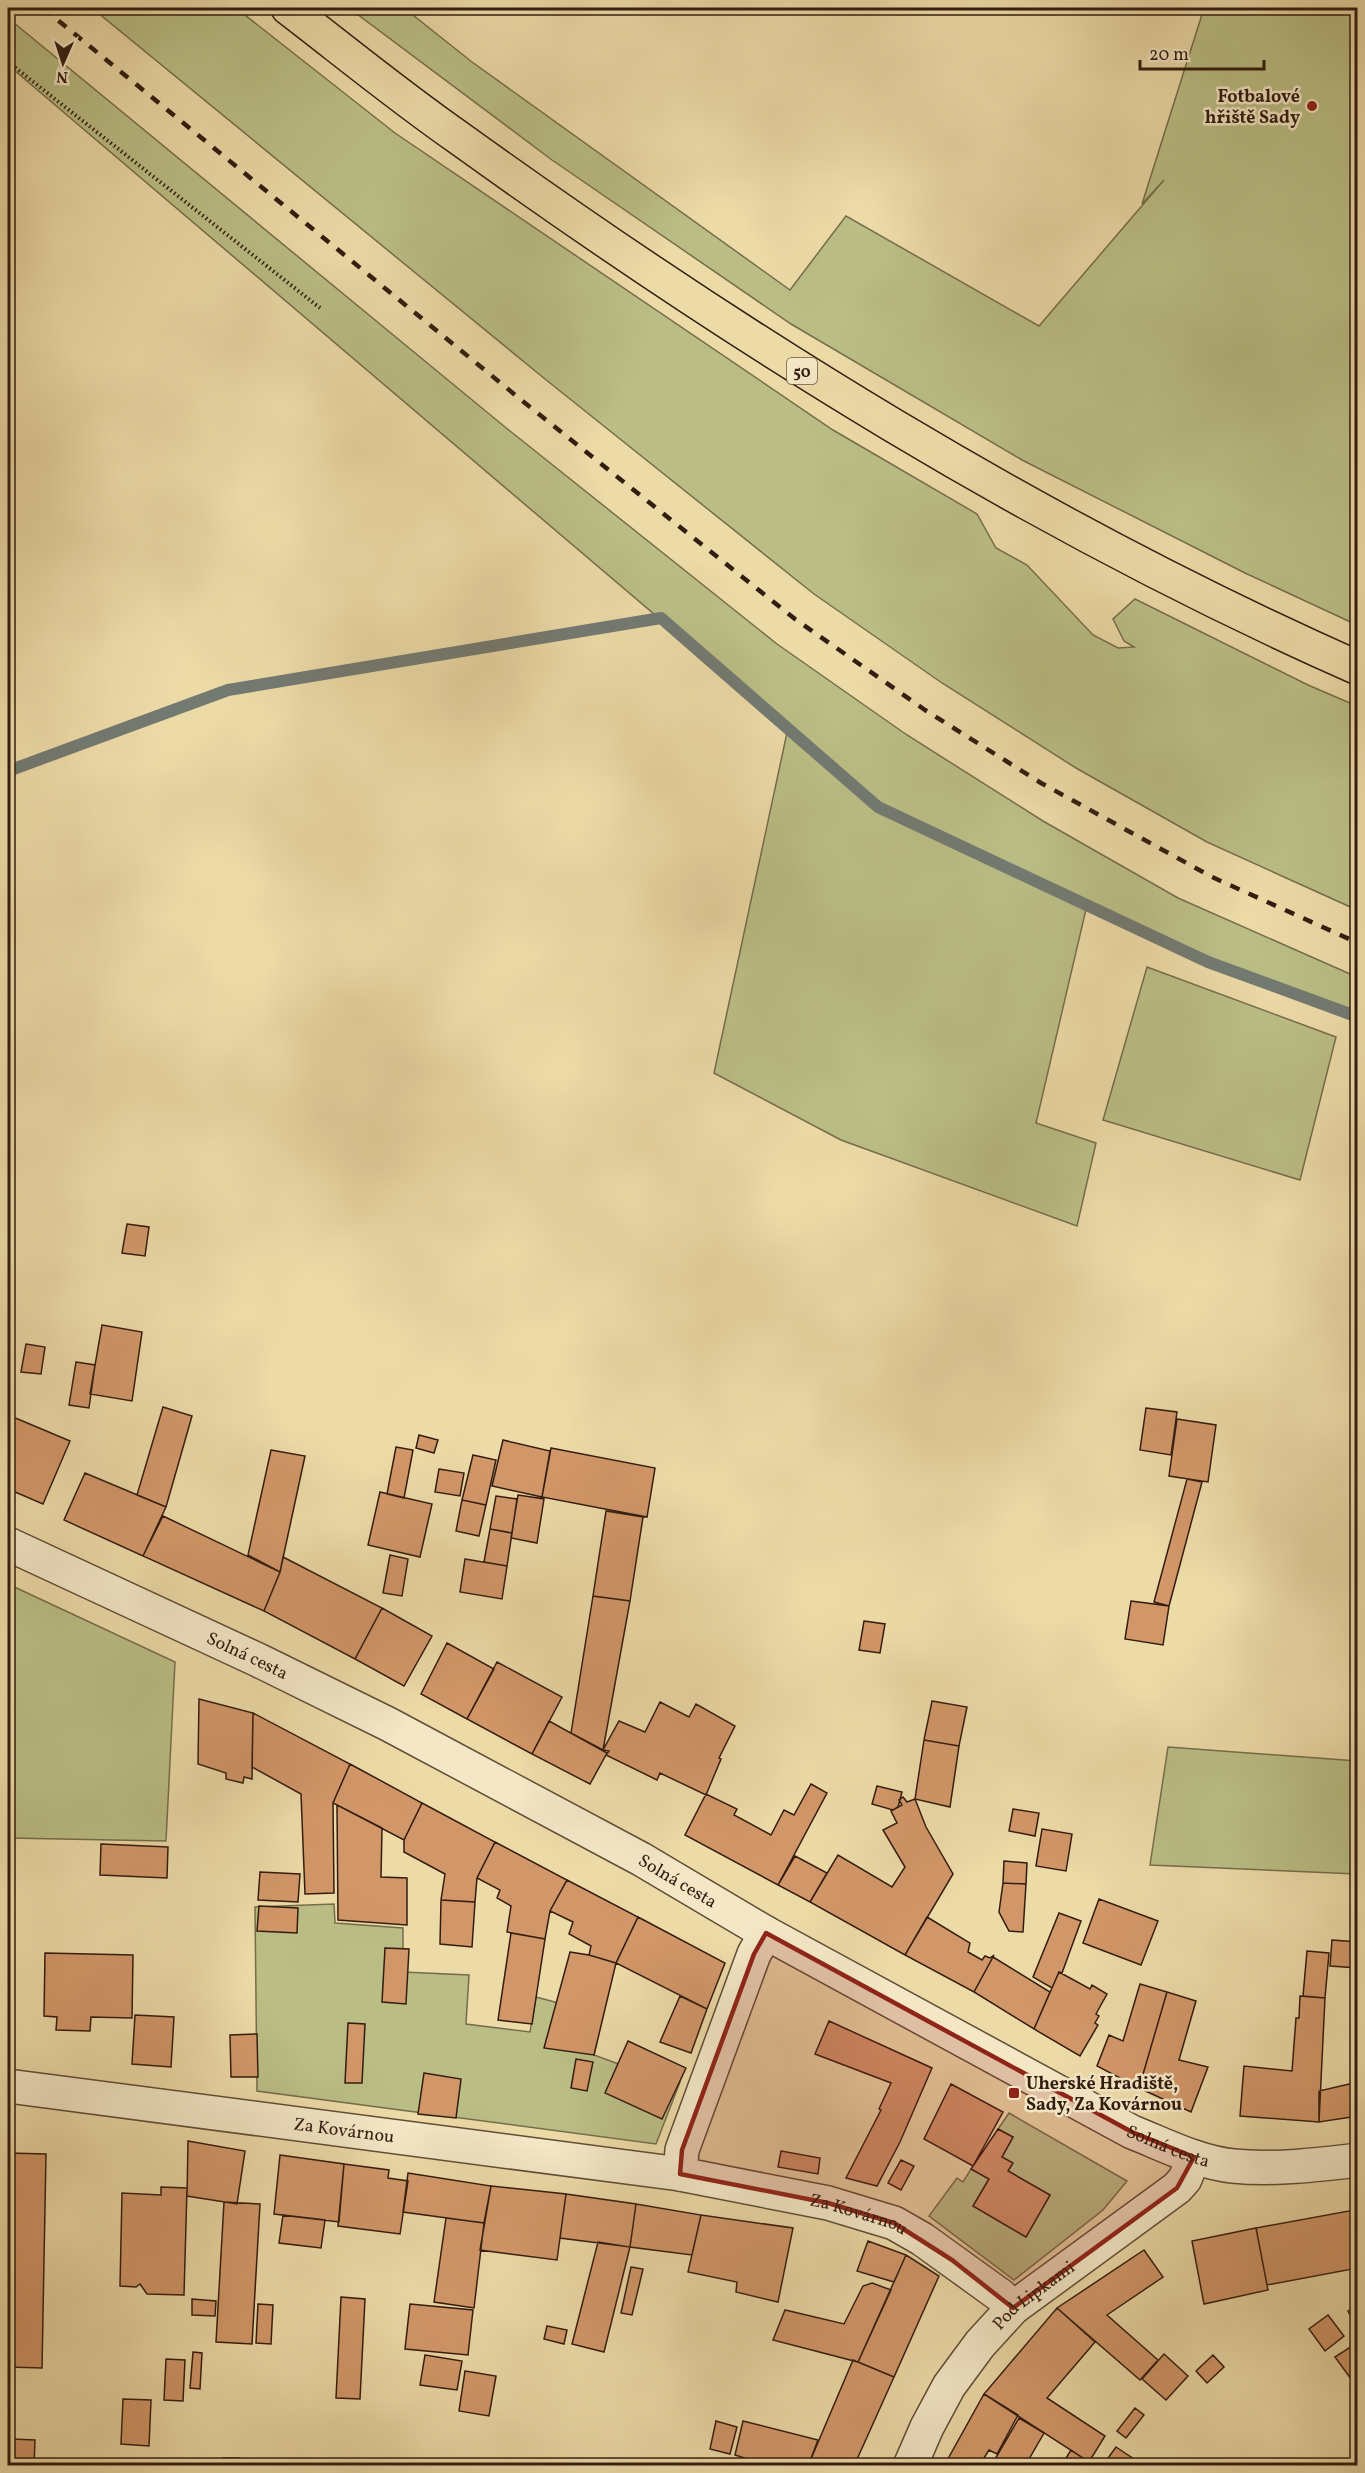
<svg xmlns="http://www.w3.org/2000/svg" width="1365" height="2473" viewBox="0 0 1365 2473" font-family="Vollkorn,serif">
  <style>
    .green { fill: #babe85; stroke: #766d4a; stroke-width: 1.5 }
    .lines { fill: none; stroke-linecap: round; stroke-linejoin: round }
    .stream { stroke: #737a72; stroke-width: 12 }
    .building { fill: #d29769; stroke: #331c10; stroke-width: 1.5 }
    .minor-casing { stroke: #614c36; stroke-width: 36 }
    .major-casing { stroke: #331c10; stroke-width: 36 }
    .path { stroke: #331c10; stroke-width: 4; stroke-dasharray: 1.5 3; stroke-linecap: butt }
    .minor { stroke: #f3e7c6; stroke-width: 33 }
    .major { stroke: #ecdaa7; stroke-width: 33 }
    .rail { stroke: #331c10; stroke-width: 4.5; stroke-dasharray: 10 10; stroke-linecap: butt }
    .marked { fill: #8f2418; fill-opacity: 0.2; stroke: #8f2418; stroke-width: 4.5; stroke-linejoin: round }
    .poi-dot { fill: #8f2418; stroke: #f3e7c6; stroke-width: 2 }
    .labels { text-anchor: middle; stroke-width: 5; stroke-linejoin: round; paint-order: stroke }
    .shield { fill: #f3e7c6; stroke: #6d5947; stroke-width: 1.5 }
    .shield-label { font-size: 16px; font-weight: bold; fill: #331c10 }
    .poi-label { font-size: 18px; font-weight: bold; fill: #331c10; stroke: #f3e7c6; text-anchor: end }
    .street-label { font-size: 18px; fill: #331c10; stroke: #f3e7c6 }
  </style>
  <rect width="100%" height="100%" fill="#ecdaa7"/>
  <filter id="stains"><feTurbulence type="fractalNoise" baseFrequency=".00333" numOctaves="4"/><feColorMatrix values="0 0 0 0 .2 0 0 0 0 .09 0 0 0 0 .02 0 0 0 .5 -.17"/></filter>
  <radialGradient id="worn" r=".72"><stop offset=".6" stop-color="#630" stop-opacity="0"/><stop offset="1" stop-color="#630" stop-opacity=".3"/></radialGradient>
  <path class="green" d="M92,8H236L395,133L833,430L977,514L996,548L1027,565L1093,635L1118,648L1134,647L1124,641L1113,619L1135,599L1308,685L1357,706V910L1207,842L1076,768L942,683L814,594L545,379Z
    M349,8H404L472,62L790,290L846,216L1039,326L1164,180L1142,204L1204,8H1357V625L1245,573L1022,460L791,324L552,160Z
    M8,18L505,427L777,644L907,735L1043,821L1178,898L1357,977V1017L1208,962L1087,905L1036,1123L1096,1143L1077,1226L841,1140L714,1073L788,728L8,65Z
    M1147,967L1336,1037L1300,1180L1103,1120Z
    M8,1584L175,1662L166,1841L8,1838Z
    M1168,1747L1357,1761V1874L1150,1865Z
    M334,1904L335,1923L403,1928V1972L469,1975L466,2024L530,2032L536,1997L603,2015L594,2055L649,2075L680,2082L656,2144L257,2091L255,1907Z
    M1009,2113L1127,2181L1103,2210L1014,2280L929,2216L957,2178L963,2182L971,2169L989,2179L973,2206L1026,2237L1050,2195L1008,2171L1012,2163L1002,2157L1013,2137L998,2129Z"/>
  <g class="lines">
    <path class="stream" d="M8,771L228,690L661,618L878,807L1208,962L1358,1017"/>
  </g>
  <path class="building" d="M127,1224L149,1227L145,1256L122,1253Z
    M102,1325L142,1332L132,1401L90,1394Z
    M26,1344L45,1347L41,1374L21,1372Z
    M76,1362L95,1365L89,1408L69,1405Z
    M163,1407L192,1416L166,1507L137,1495Z
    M1146,1408L1177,1412L1171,1455L1140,1450Z
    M13,1417L70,1441L43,1504L8,1489V1430Z
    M1177,1419L1216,1425L1208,1482L1169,1476Z
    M419,1435L438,1440L434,1453L416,1448Z
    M503,1440L550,1451L542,1497L492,1486Z
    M396,1447L413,1450L404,1498L387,1494Z
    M551,1448L655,1468L647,1517L542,1497Z
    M271,1450L305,1456L280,1572L248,1555Z
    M473,1455L496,1460L486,1505L462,1500Z
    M439,1469L464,1473L460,1496L435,1492Z
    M85,1473L166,1507L143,1556L64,1520Z
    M1187,1479L1202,1482L1169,1606L1154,1602Z
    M380,1492L432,1504L420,1557L368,1545Z
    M518,1495L544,1499L537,1543L511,1538Z
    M496,1496L517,1499L512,1533L490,1529Z
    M462,1500L486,1505L479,1536L456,1531Z
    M606,1511L643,1517L630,1601L593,1596Z
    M163,1516L280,1572L264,1611L143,1556Z
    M490,1529L512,1533L507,1566L484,1562Z
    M390,1555L408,1559L402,1596L383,1593Z
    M283,1557L382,1608L355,1659L264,1611L280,1572Z
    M465,1559L507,1566L502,1599L460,1592Z
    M593,1596L630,1601L603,1750L571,1733Z
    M1131,1601L1169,1606L1163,1645L1125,1639Z
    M382,1608L432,1636L404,1686L355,1659Z
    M864,1621L885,1624L880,1653L859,1650Z
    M447,1643L494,1669L467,1719L421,1694Z
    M497,1662L562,1697L532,1754L467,1719Z
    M199,1699L253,1713L252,1779L244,1777L243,1783L226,1779V1773L198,1764Z
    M932,1701L967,1707L959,1746L924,1740Z
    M660,1702L689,1717L696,1704L735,1726L719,1758L721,1759L706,1795L660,1773L657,1780L606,1755L609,1751L603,1750L619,1721L645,1732Z
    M253,1713L350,1764L333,1803L334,1893L305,1894L301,1794L252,1767Z
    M549,1721L607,1753L590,1784L532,1754Z
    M924,1740L959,1746L950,1807L915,1799Z
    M350,1764L422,1803L404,1840L333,1803Z
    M811,1784L827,1793L778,1885L685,1835L706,1794L737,1809L734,1815L771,1835L784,1810L794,1815Z
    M877,1786L902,1792L898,1807L893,1810L872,1804Z
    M903,1797L907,1802L915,1799L926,1827L953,1874L905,1955L810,1902L838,1855L892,1887L905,1867L883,1830L897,1823L891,1811L902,1805L899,1800Z
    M422,1803L495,1842L477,1878L475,1902L441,1900L445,1874L404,1852V1840Z
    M337,1805L382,1828L381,1877L407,1878V1925L338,1920Z
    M1013,1809L1039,1813L1035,1836L1009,1831Z
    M1042,1829L1072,1834L1066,1871L1036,1866Z
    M495,1842L567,1880L550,1911L545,1939L507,1932L511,1906L497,1898L500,1890L477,1878Z
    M101,1844L168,1847L167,1878L100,1875Z
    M795,1856L827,1873L810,1902L778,1885Z
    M1004,1861L1027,1863L1026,1884L1003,1883Z
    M260,1872L300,1874L298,1902L258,1900Z
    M567,1880L638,1917L616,1963L589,1955L591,1946L569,1934L573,1922L550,1911Z
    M1003,1883L1026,1884L1023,1932L1009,1931L999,1912Z
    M1099,1899L1158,1921L1141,1965L1083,1943Z
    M441,1900L475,1902L472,1947L440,1944Z
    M259,1906L298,1908L297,1933L257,1931Z
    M1059,1913L1081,1921L1062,1973L1059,1972L1052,1988L1033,1977Z
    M638,1917L725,1963L707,2009L616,1963Z
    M927,1917L970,1943L968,1952L982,1960L985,1956L990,1958L994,1955L974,1992L905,1955Z
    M511,1933L545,1939L532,2024L498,2020Z
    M1332,1940L1358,1942V1968L1330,1966Z
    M385,1948L409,1949L406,2004L382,2002Z
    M1307,1951L1329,1953L1325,1998L1303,1996Z
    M570,1952L589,1955L616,1963L594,2055L544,2048Z
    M45,1953L133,1955L132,2018L91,2017L90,2031L56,2030L57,2017L44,2016Z
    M993,1957L1050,1992L1034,2029L974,1992Z
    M1059,1972L1090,1989L1092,1985L1107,1994L1096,2014L1099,2016L1095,2023L1098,2025L1080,2056L1034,2029Z
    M1140,1984L1167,1992L1139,2088L1097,2066L1109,2035L1123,2041Z
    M1167,1992L1196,2001L1179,2060L1208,2067L1191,2112L1139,2088Z
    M680,1996L707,2009L691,2053L660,2042Z
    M1300,1996L1325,1998L1319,2122L1240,2116L1244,2066L1292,2071L1296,2018H1299Z
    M135,2015L174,2017L171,2067L132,2064Z
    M829,2021L932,2068L900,2142L877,2186L846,2178L881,2110L879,2109L891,2083L815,2054Z
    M348,2023L365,2024L362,2083H345Z
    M257,2034L258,2077H231L230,2035Z
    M628,2041L686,2068L662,2119L605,2093Z
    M576,2059L593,2062L587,2091L571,2088Z
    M424,2073L461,2079L456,2118L418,2114Z
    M1358,2082V2116L1319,2122V2091Z
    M951,2084L1003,2112L973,2166L924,2139Z
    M998,2129L1013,2137L1002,2157L1013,2163L1008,2171L1050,2195L1026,2237L973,2206L989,2179L971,2169Z
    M188,2141L245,2151L237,2204L187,2196Z
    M781,2151L820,2158L818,2174L778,2167Z
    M8,2153L46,2154L42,2368L8,2367Z
    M280,2155L344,2164L339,2222L274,2214Z
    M901,2160L914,2166L901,2190L888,2183Z
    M344,2164L389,2170L388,2178L408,2181L400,2234L338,2226Z
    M408,2173L491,2186L484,2223L403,2212Z
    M491,2186L566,2194L557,2260L480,2250Z
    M161,2187L187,2188L184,2295L147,2294L140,2284L136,2287L120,2286L122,2193L161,2195Z
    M566,2194L636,2204L630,2247L560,2238Z
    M224,2202L260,2204L252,2344L216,2342Z
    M636,2204L701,2215L692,2255L630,2247Z
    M1354,2210L1358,2229V2268L1267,2285L1256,2228Z
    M283,2215L325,2220L321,2248L279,2243Z
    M701,2215L793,2228L778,2302L736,2292L737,2282L688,2272Z
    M446,2218L484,2223L474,2308L434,2302Z
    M1256,2228L1268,2290L1204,2304L1192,2241Z
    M868,2241L906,2255L894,2282L857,2271Z
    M598,2242L630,2247L604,2352L572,2344Z
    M1144,2250L1163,2277L1107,2315L1158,2360L1140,2380L1057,2308Z
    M906,2255L939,2276L894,2377L858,2362Z
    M631,2267L643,2269L632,2315L621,2313Z
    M872,2283L891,2290L858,2362L773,2340L785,2310L844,2324L863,2286Z
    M341,2297L365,2299L360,2399L336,2398Z
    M192,2299L216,2301L215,2316L192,2315Z
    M258,2304L273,2305L271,2344L256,2343Z
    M410,2304L473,2310L468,2355L405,2349Z
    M1358,2306V2330L1348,2311Z
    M1057,2308L1095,2342L1047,2398L1105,2436L1089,2462L984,2394Z
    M1328,2315L1344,2336L1325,2351L1309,2329Z
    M547,2326L567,2330L564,2344L544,2339Z
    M1352,2346L1358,2355V2374L1351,2379L1335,2357Z
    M193,2352L202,2353L200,2389L190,2388Z
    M1164,2354L1188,2376L1166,2400L1142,2379Z
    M425,2355L462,2361L457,2390L420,2385Z
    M1213,2355L1224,2367L1207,2383L1196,2371Z
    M166,2359L185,2360L183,2401L164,2400Z
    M853,2360L894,2377L854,2466H808Z
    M465,2371L496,2376L489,2416L459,2411Z
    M984,2394L1018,2415L997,2454L989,2450L979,2466H944Z
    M123,2399L151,2400L149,2446L121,2444Z
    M1135,2408L1144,2415L1126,2438L1117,2431Z
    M1019,2418L1044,2433L1025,2466H991Z
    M716,2421L737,2427L730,2454L710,2449Z
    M743,2421L818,2440L808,2466H770L735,2455Z
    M11,2439L35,2440L34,2466H11Z
    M1116,2447L1140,2463L1138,2466L1103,2465Z
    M1071,2450L1095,2466H1061Z
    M223,2458H240V2466H223Z"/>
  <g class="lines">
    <g class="minor-casing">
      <g id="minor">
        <path id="s1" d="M8,1544L258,1660L388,1724L641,1859L766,1933L1132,2132C1165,2145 1197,2162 1233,2166C1274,2170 1317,2165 1358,2160"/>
        <path id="s2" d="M8,2086L680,2174L828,2203L894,2223L922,2239L1001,2296L1013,2308"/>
        <path d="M680,2174L682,2150L754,1954L766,1933"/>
        <path id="s3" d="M910,2466L927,2427L949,2386L980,2344L1013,2308L1177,2188L1185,2179L1194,2157"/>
      </g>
    </g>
    <g class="major-casing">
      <path id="major" d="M288,8C344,51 400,97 459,138C741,341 1039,527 1358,668"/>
    </g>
    <path class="path" d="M8,62L320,308"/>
    <use href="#minor" class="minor"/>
    <use href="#major" class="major"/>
    <path class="rail" d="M43,8L525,403L795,619L925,710L1041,783L1212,877L1358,943"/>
  </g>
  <path class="marked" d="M766,1933L1132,2132L1194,2157L1177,2188L1013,2308L952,2260L894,2223L828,2203L680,2174L682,2150L754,1954Z"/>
  <g class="poi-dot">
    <circle cx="1312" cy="106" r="6"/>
    <rect x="1008" y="2087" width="12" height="12" rx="3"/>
  </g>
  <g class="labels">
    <rect class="shield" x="787" y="358" width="30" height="26" rx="4.5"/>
    <g class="shield-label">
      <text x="802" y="377">50</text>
    </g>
    <g class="poi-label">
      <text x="1300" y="102">Fotbalové<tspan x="1300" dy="21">hřiště Sady</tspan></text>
      <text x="1026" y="2089" text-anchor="start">Uherské Hradiště,<tspan x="1026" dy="21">Sady, Za Kovárnou</tspan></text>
    </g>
    <g class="street-label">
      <text dy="6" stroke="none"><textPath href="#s1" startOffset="264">Solná cesta</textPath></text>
      <text dy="6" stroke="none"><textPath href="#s1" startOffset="750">Solná cesta</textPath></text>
      <text dy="6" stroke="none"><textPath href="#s2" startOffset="339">Za Kovárnou</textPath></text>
      <text dy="6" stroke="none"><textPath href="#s1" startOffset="1308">Solná cesta</textPath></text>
      <text dy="6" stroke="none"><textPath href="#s2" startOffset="861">Za Kovárnou</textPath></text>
      <text dy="6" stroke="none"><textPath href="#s3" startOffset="214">Pod Lipkami</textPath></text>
    </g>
  </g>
  <rect width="1365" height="2473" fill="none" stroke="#ecdaa7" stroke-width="30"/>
  <rect x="9" y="9" width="1347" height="2455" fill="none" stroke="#331c10" stroke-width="3"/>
  <rect x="15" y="15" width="1335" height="2443" fill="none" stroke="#331c10" stroke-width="1.5"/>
  <g transform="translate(63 63) rotate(183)" stroke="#f3e7c6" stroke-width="4.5" paint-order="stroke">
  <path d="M0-4.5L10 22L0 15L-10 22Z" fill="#331c10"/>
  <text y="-9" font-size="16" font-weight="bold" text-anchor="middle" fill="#331c10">N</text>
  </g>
  <path d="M1140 60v9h124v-9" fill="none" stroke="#331c10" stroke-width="3"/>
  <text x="1149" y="60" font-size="18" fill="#331c10" stroke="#f3e7c6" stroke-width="4.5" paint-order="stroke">20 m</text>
  <rect width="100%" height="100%" filter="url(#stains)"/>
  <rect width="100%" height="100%" fill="url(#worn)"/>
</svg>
